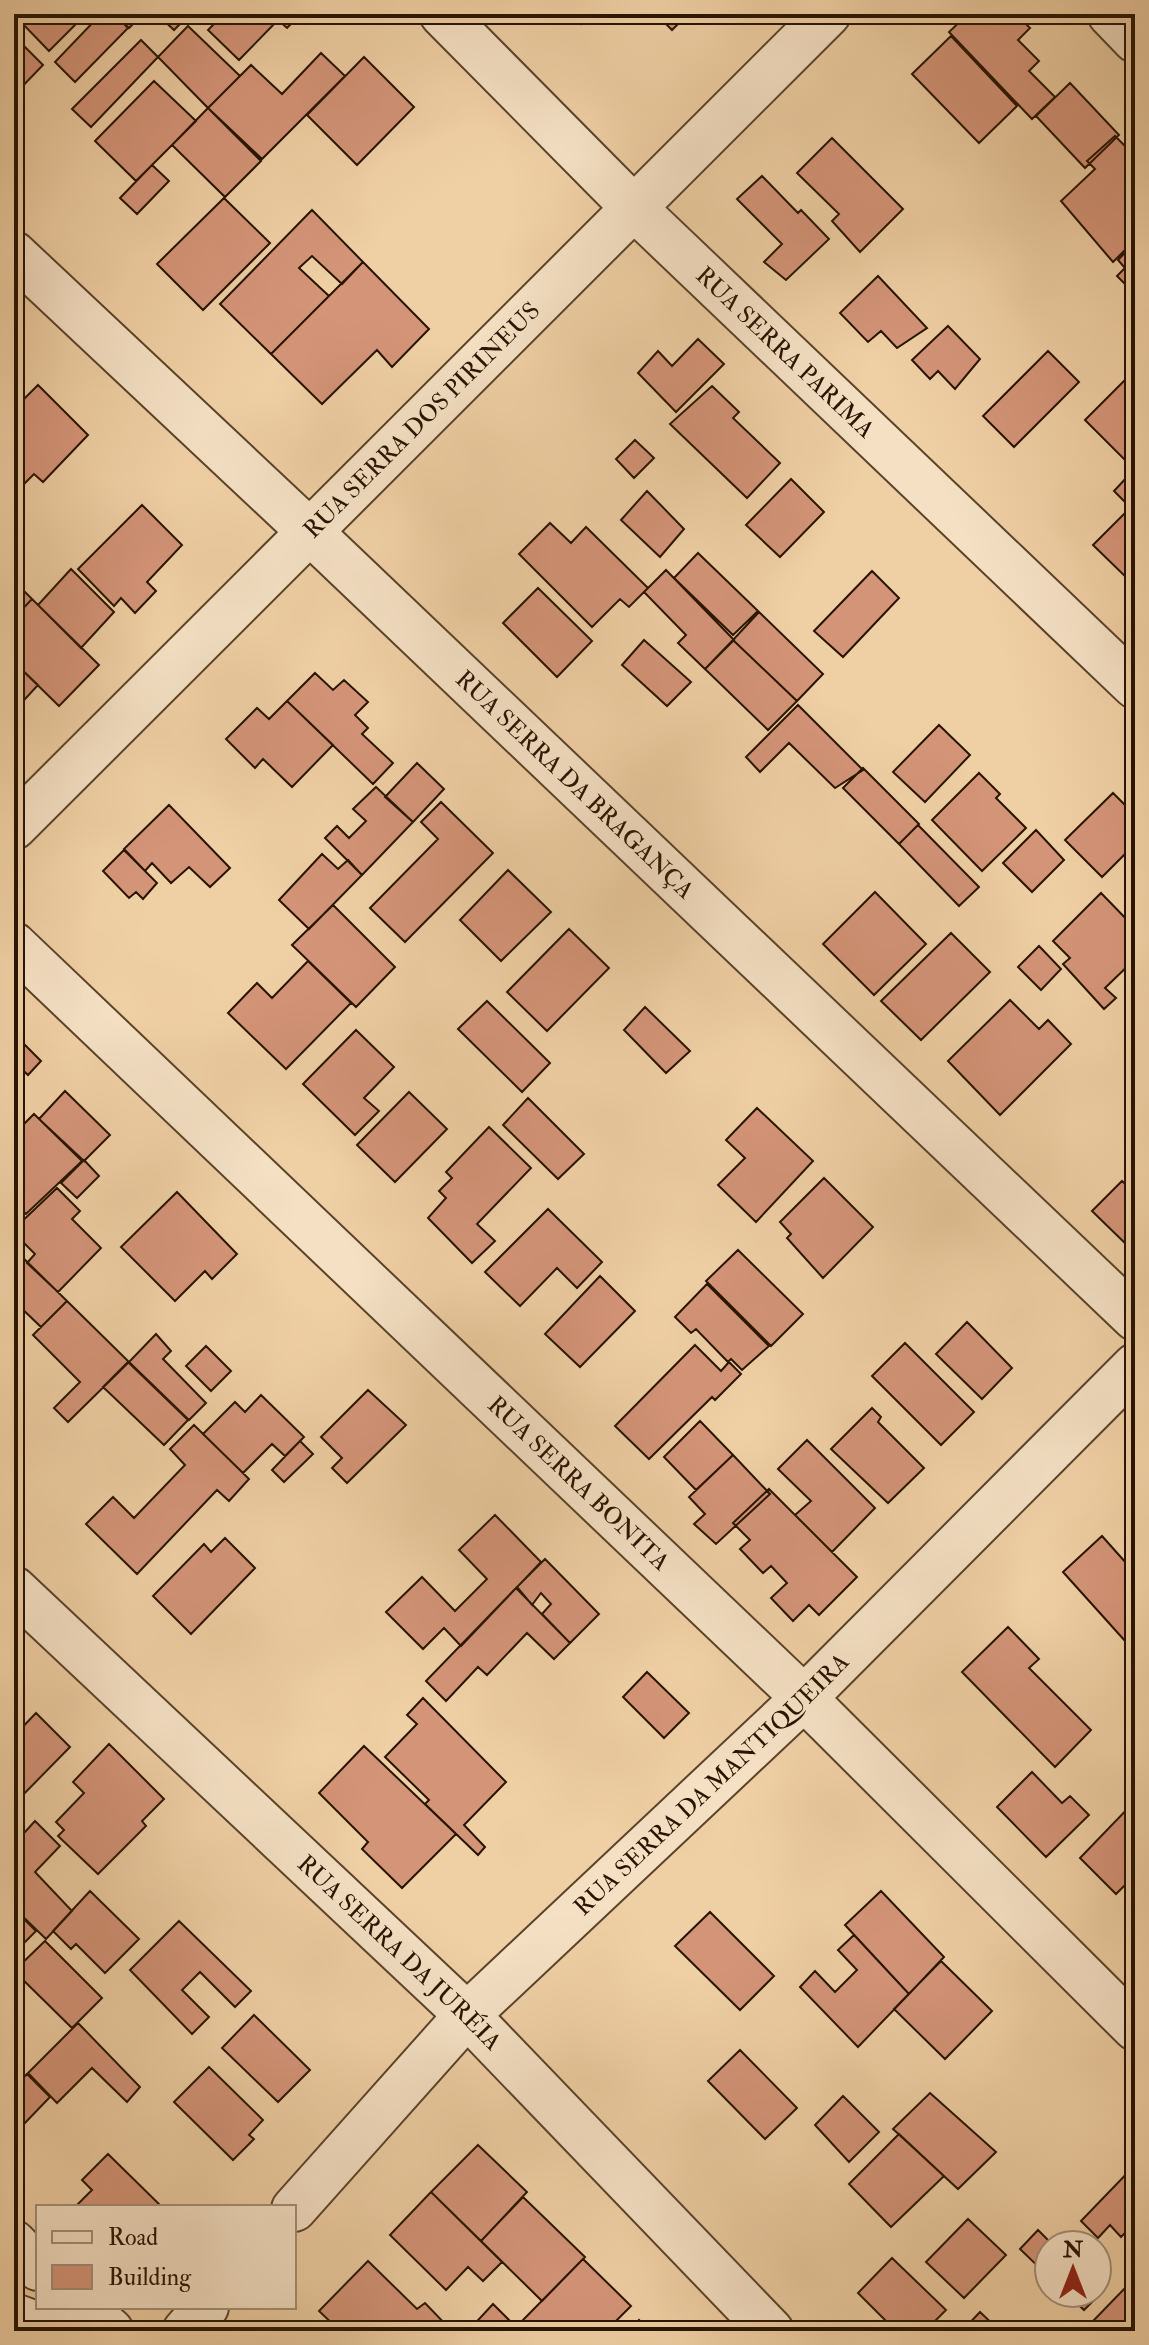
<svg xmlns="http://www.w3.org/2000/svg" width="1149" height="2345" viewBox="0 0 1149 2345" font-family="'IM FELL Double Pica',serif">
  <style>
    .building { fill: #d49478; stroke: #281400; stroke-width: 2 }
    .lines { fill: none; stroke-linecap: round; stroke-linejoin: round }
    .minor-casing { stroke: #5a4329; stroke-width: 48 }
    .minor { stroke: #f5e0c4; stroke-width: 44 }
    .labels { text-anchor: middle; stroke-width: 8; stroke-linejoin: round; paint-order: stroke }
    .street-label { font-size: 24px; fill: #281400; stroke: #f5e0c4 }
  </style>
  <rect width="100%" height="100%" fill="#efcfa4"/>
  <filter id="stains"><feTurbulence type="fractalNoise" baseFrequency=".0025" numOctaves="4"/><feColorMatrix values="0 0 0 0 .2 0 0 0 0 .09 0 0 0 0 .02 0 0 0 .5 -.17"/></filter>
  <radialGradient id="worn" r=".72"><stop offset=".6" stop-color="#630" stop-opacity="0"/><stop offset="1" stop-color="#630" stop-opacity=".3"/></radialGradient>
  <path class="building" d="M25,14H86L49,51L19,20Z
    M101,14H114L128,28L75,82L55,62Z
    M114,14H143L129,28Z
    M157,14H190L174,30Z
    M224,14H301L287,28L278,20L239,60L208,30Z
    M570,14H591L581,24Z
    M656,14H688L672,30Z
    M968,14H1016L1030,28L1018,40L1039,61L1029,71L1055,97L1032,119L949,32Z
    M188,26L240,76L208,108L158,57Z
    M14,36L43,65L14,95Z
    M951,36L1017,106L979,143L912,74Z
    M141,40L158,57L91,127L72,109Z
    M321,53L345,76L262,159L208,108L251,65L282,94Z
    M364,57L414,107L357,165L307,115Z
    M154,81L196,121L136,181L95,141Z
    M1070,83L1119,135L1085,168L1036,116Z
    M208,108L261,161L225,197L172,145Z
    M1115,136L1135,156V234L1131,238L1134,241L1113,262L1061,201L1095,169L1087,161Z
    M832,138L903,209L860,252L832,221L839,214L797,173Z
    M152,165L169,181L137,214L120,198Z
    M762,176L798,213L801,210L829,239L786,280L764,262L782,244L737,199Z
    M224,198L270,243L203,310L157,264Z
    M312,210L363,262L342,284L312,256L299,268L329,296L271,354L220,304Z
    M1134,243H1135V294L1117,276L1125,268L1118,260Z
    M363,262L429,329L392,367L377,350L322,404L271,354Z
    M878,276L927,328L897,348L881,331L868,342L840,313Z
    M948,326L980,359L955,389L938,371L930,379L912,360Z
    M698,339L724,364L676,412L638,373L658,351L672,366Z
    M1048,351L1079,382L1014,447L983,416Z
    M1135,370V463L1131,466L1085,420Z
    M38,385L88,435L43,482L34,474L23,485L14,476V409Z
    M712,386L739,412L733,418L780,463L747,498L670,424Z
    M635,440L654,458L634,478L616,459Z
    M1128,476L1135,482V492L1125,502L1114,491Z
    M791,479L824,512L780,557L746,525Z
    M647,491L684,529L660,557L621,520Z
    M1135,503V586L1093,545Z
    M142,505L182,545L147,582L156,591L135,613L121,598L114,606L78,569Z
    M550,523L571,543L586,527L648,588L629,607L620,599L592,627L519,554Z
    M698,553L758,611L733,635L674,578Z
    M71,569L114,612L81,648L38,605Z
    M666,570L734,640L705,669L678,643L686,635L644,592Z
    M872,571L899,598L843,657L814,631Z
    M14,581L32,599L14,618Z
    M538,588L592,641L557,677L503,623Z
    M32,599L99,665L59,706L14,662V618Z
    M759,612L823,674L797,701L733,640Z
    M644,640L691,682L667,706L622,665Z
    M733,640L797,701L768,730L705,669Z
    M14,662L38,685L14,711Z
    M315,673L333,690L344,680L368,702L355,715L368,728L362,734L393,763L373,784L287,701Z
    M287,701L333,745L292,787L263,759L255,768L226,739L257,708L269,719Z
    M798,705L863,770L835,788L789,743L760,772L746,757Z
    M939,725L970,755L925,802L893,772Z
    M417,763L444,789L413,822L385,797Z
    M863,768L919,824L899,844L843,788Z
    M979,773L1000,794L996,798L1026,828L982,871L932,820Z
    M376,787L413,822L362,875L325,838L337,826L349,838L366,821L353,809Z
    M1113,793L1135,815V844L1102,877L1065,840Z
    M441,802L493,853L405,942L370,908L438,839L421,822Z
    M169,805L230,868L210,887L189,867L171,883L152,863L145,871L124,849Z
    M918,825L979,887L959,906L899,844Z
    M1036,830L1064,860L1032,892L1003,863Z
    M124,850L157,883L143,899L136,892L129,898L103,871Z
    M322,854L338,869L348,860L362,875L309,929L279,900Z
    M508,870L551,912L501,961L460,920Z
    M875,892L926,944L874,995L823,944Z
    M1101,893L1135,928V959L1105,988L1116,998L1104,1009L1063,964L1070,958L1053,941Z
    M333,905L395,967L356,1007L292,945Z
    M569,929L609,968L547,1031L507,992Z
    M951,933L990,972L921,1040L881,1001Z
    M1039,946L1061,969L1041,990L1018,967Z
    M308,961L351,1003L286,1069L228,1013L257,983L272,998Z
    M1010,1000L1039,1029L1048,1020L1071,1044L1000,1115L948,1061Z
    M487,1001L550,1063L522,1092L458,1029Z
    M645,1007L690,1051L666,1073L624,1030Z
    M356,1030L394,1067L364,1098L379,1111L355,1135L303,1084Z
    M14,1034L41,1061L28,1075L14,1062Z
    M65,1091L110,1135L84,1161L39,1119Z
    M409,1092L447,1129L395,1182L357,1145Z
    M528,1098L584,1154L558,1179L503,1125Z
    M757,1108L813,1161L756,1222L718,1185L745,1158L726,1140Z
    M34,1114L82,1161L26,1214L14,1203V1134Z
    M489,1127L531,1168L477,1224L495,1241L472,1263L428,1218L446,1198L439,1191L452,1178L446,1172Z
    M84,1160L99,1176L77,1198L61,1183Z
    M824,1178L873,1227L823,1278L787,1238L791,1234L780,1222Z
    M1122,1181L1135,1193V1244L1131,1249L1092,1211Z
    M57,1188L80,1211L72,1219L101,1248L58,1292L27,1263L35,1254L14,1233V1229Z
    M177,1192L237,1254L212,1279L205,1271L175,1301L121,1247Z
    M548,1209L602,1262L577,1288L557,1268L520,1306L485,1272Z
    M14,1249L67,1301L41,1327L14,1301Z
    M738,1250L803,1314L771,1346L706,1281Z
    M600,1276L635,1311L580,1367L545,1334Z
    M707,1284L769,1346L742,1370L731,1359L728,1362L696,1329L691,1333L675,1317Z
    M67,1301L129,1362L68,1422L54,1408L80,1382L33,1335Z
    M967,1322L1012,1368L982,1399L936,1354Z
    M156,1334L171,1351L163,1359L206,1403L189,1420L129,1362Z
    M905,1343L974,1412L941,1445L872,1376Z
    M695,1345L721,1371L729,1362L741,1374L715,1400L712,1397L649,1459L615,1426Z
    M206,1346L231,1371L211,1391L186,1366Z
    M128,1362L188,1420L164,1445L103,1387Z
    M368,1390L406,1425L347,1483L332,1468L342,1458L321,1437Z
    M261,1395L304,1437L285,1456L272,1444L243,1473L203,1434L235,1402L245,1412Z
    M872,1408L881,1417L878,1422L924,1468L888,1503L831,1449Z
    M700,1421L733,1455L696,1490L664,1457Z
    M194,1425L249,1479L229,1501L217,1490L137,1574L86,1524L113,1497L134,1518L185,1465L170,1449Z
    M807,1440L875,1508L832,1552L795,1515L811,1501L778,1469Z
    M300,1441L313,1454L284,1482L272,1470Z
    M733,1455L770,1494L716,1544L694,1524L705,1514L689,1497Z
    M769,1489L857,1577L819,1615L809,1605L793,1621L771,1598L787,1583L771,1566L763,1573L740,1549L750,1540L733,1523Z
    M495,1515L541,1562L461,1646L444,1628L423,1649L386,1612L422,1577L455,1611L487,1579L459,1550Z
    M1102,1536L1135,1573V1634L1126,1642L1063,1572Z
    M225,1538L255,1568L191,1634L153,1596L204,1544L211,1552Z
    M545,1559L599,1614L570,1643L542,1614L551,1604L541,1593L532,1605L517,1587Z
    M516,1588L570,1643L554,1659L527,1633L487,1675L478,1667L446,1701L426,1681Z
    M1008,1627L1039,1659L1029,1668L1091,1730L1055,1767L962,1672Z
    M647,1672L689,1713L664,1738L623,1697Z
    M423,1698L506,1782L464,1825L485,1847L478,1855L425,1804L429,1800L385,1757L417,1724L407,1715Z
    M36,1713L70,1747L14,1804V1736Z
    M109,1744L164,1799L142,1821L146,1826L98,1874L58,1836L64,1830L56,1822L84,1793L73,1782Z
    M364,1746L456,1834L402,1888L362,1849L368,1842L319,1793Z
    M1032,1772L1062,1803L1070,1796L1089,1815L1046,1857L997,1807Z
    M1135,1801V1875L1116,1894L1080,1858Z
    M35,1821L60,1846L35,1872L72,1911L46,1939L14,1908V1844Z
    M90,1891L139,1939L105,1973L76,1944L71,1949L53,1931Z
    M881,1891L944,1957L909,1994L845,1925Z
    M14,1909L36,1931L14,1953Z
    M710,1912L774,1976L740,2010L675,1946Z
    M179,1921L251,1991L235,2007L200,1972L182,1990L209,2017L192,2034L130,1970Z
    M854,1935L909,1994L858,2047L800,1987L815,1971L835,1992L857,1970L838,1950Z
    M45,1941L102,1998L72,2028L14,1971Z
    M941,1961L992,2011L945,2059L894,2009Z
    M254,2015L310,2070L278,2102L222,2048Z
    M78,2023L140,2087L127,2102L92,2068L57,2103L28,2073Z
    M740,2050L797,2108L765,2139L708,2081Z
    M209,2067L263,2120L249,2135L254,2139L233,2160L174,2102Z
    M27,2074L50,2097L22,2126L14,2118V2087Z
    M930,2093L996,2152L958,2189L893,2129Z
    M843,2096L879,2132L849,2162L815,2125Z
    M899,2134L944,2176L891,2227L849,2184Z
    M478,2145L527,2192L481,2241L431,2192Z
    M108,2154L162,2207H75L92,2190L82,2180Z
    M1135,2165V2231L1131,2227L1121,2237L1110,2225L1098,2238L1081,2221Z
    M431,2192L502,2262L483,2281L468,2267L446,2290L390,2235Z
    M523,2197L585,2257L542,2301L481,2241Z
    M968,2219L1006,2255L964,2298L926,2262Z
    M1038,2230L1053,2245H1049V2277L1020,2249Z
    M892,2258L946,2310L925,2331H896L858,2293Z
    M583,2259L631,2306L606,2331H534L523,2320Z
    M368,2261L417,2309L425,2303L452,2331H340L319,2311Z
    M1097,2287L1102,2292L1084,2310L1066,2293H1097Z
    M1126,2287L1135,2295V2331H1105L1094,2320Z
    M493,2304L516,2327L512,2331H468Z
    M980,2312L1000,2331H962Z
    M639,2320L650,2331H628Z"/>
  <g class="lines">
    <g class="minor-casing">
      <g id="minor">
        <path id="s1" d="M442,14L634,208L1135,686"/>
        <path d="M1110,14L1135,40"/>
        <path id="s2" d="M14,254L310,532L1135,1318"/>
        <path id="s3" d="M14,827L828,14"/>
        <path id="s4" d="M14,945L804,1698L1135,2028"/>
        <path id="s5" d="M14,1589L467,2015L771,2331"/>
        <path id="s6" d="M294,2209L467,2015L804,1698L1135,1366"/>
        <path d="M14,2243L38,2268"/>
        <path d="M83,2307L111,2331"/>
        <path d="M14,2316L55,2331"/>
        <path d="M185,2331L206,2307"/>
      </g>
    </g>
    <use href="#minor" class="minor"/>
  </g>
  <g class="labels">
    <g class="street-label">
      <text dy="8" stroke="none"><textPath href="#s1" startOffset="482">RUA SERRA PARIMA</textPath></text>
      <text dy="8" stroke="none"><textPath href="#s3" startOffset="576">RUA SERRA DOS PIRINEUS</textPath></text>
      <text dy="8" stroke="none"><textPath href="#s2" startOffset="772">RUA SERRA DA BRAGANÇA</textPath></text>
      <text dy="8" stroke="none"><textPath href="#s4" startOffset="780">RUA SERRA BONITA</textPath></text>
      <text dy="8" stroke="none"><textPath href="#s6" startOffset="596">RUA SERRA DA MANTIQUEIRA</textPath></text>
      <text dy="8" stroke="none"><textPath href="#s5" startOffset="530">RUA SERRA DA JURÉIA</textPath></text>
    </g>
  </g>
  <rect width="1149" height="2345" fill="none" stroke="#efcfa4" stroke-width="48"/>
  <rect x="16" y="16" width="1117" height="2313" fill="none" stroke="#281400" stroke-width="4"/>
  <rect x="24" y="24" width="1101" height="2297" fill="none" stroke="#281400" stroke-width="2"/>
  <rect x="36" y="2205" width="260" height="104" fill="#f5e0c4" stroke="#a38e76" stroke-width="2"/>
  <rect x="52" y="2231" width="40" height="12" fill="#f5e0c4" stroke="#a38e76" stroke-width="2"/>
  <text x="108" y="2245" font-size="24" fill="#281400">Road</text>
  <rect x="52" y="2265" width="40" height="24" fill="#d49478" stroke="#a38e76" stroke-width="2"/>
  <text x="108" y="2285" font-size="24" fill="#281400">Building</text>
  <g transform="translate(1073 2269)"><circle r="38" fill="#f5e0c4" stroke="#a38e76" stroke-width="2"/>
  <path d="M0-6L14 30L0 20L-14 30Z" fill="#8f2418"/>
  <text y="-12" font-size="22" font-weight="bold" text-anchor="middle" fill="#281400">N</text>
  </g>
  <rect width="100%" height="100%" filter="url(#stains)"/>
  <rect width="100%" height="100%" fill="url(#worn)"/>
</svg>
